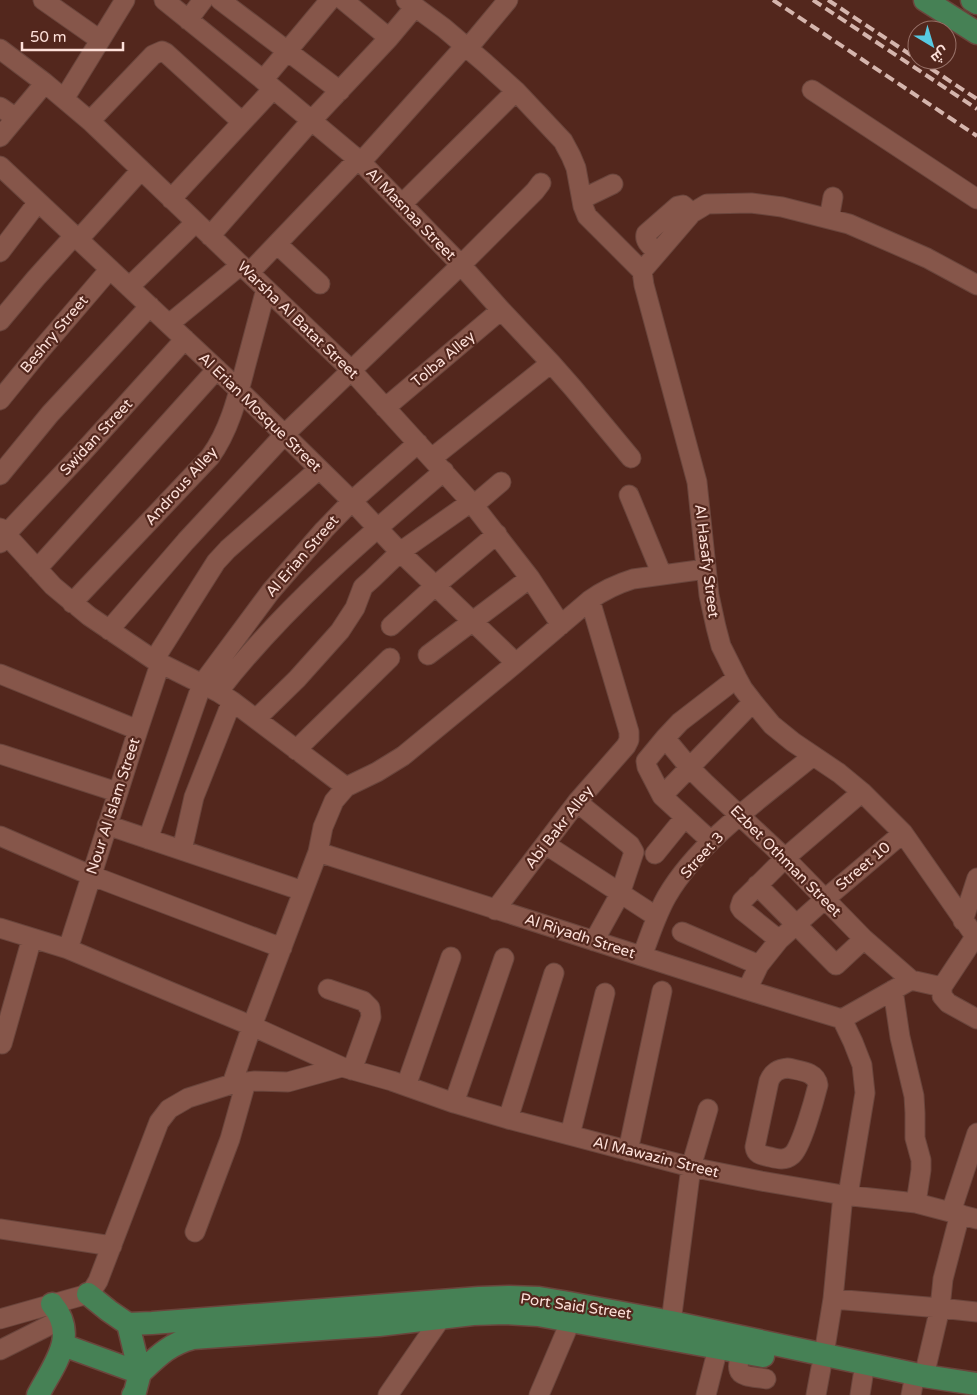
<svg xmlns="http://www.w3.org/2000/svg" width="977" height="1395" viewBox="0 0 977 1395" font-family="'Varela Round',Cairo,sans-serif">
  <style>
    .lines { fill: none; stroke-linecap: round; stroke-linejoin: round }
    .minor-casing { stroke: #6a453c; stroke-width: 21 }
    .major-casing { stroke: #6a453c; stroke-width: 25 }
    .minor { stroke: #86564a; stroke-width: 19 }
    .major { stroke: #468155; stroke-width: 22 }
    .rail { stroke: #d5b5ad; stroke-width: 4; stroke-dasharray: 10 5; stroke-linecap: butt }
    .labels { text-anchor: middle; stroke-width: 4.5; stroke-linejoin: round; paint-order: stroke }
    .street-label { font-size: 15px; fill: #fde0d9; stroke: #53271d }
  </style>
  <rect width="100%" height="100%" fill="#53271d"/>
  <g class="lines">
    <g class="minor-casing">
      <path id="minor" d="M43,0L100,40
        M164,0L263,80L361,162L461,265L501,310L551,363L573,388L631,458
        M220,0L340,91
        M343,0L389,38
        M406,0L444,28L485,63L516,91L563,141L571,156L576,168L583,206L587,216L642,271
        M188,20L203,0
        M468,48L508,0
        M0,49L45,83L90,121L351,370L471,502L530,578L561,625
        M263,80L330,0
        M812,90L977,199
        M64,99L125,0
        M0,107L16,118
        M90,121L153,55L162,51L166,53L242,122
        M0,137L45,83
        M361,162L465,46
        M0,166L239,390L352,501L400,552L516,663
        M171,199L273,89
        M582,199L613,184
        M402,204L516,91
        M829,219L833,197
        M210,236L311,121L389,38L415,7
        M78,240L141,170
        M277,244L320,284
        M0,252L38,202
        M657,252C652,247 644,242 646,234L678,206L683,205L692,213
        M642,271L644,285L697,482L709,595L716,627L721,646L737,678L743,689L753,702L772,725L793,742L839,773L862,792L903,833L977,939
        M642,271L692,213L707,204L751,203L782,207L849,224L927,258L977,285
        M249,273L358,159
        M129,287L196,222
        M0,321L36,278L74,236
        M169,324L241,265
        M0,400L39,352L110,269
        M385,408L501,310
        M432,458L551,363
        M0,475L50,414L150,306
        M629,495L662,575
        M474,505L501,482
        M0,528L53,586L89,616L154,660L218,692L232,701L346,787
        M0,543L6,534L83,452L185,339
        M37,569L217,369
        M72,603L210,457C229,431 237,399 245,368C252,342 259,315 266,289
        M391,626L435,586L497,534
        M109,630L186,541L285,434L461,265L535,191L541,183
        M428,655L530,578
        M154,660L216,562L228,549L319,469
        M0,674L138,730
        M218,692C283,608 364,539 444,471
        M256,719L297,679L340,631L355,608L363,587L372,579L400,552L471,502
        M665,738L689,767L706,784L785,858L864,939L911,980
        M296,750L390,658
        M0,754L117,792
        M662,796L753,702
        M577,802L630,845L634,852L620,894L594,941
        M107,825L303,891
        M0,836L90,875L282,948
        M148,839L202,684L271,591L324,530L352,501L418,443
        M711,841L662,796L647,767L646,761L665,738L680,722L737,678
        M545,844L657,917
        M182,850L194,797L232,701
        M318,852L747,990L842,1019
        M655,854L685,817
        M757,885L836,965L864,939
        M495,910L577,802L626,746L629,740V732L590,600
        M963,921L977,878
        M0,928L68,949L252,1026L342,1067L392,1081L454,1103L508,1119L691,1167L761,1181L843,1195L916,1203L977,1219
        M682,932L759,965
        M977,934L942,987V996L948,1003L977,1019
        M779,940L742,910L740,907L742,901L785,858L862,792
        M68,949L138,730L160,664
        M642,956C650,936 656,915 667,896C700,840 763,797 813,756
        M328,989L363,1001L370,1008L371,1017L352,1070
        M747,990L759,965L779,940L825,899L903,833
        M893,990L900,1037L914,1096L915,1113V1138L921,1160V1170L916,1203
        M842,1019L853,1042L862,1065L865,1093L848,1195
        M842,1019L911,980L942,987
        M2,1044L32,938
        M788,1068C799,1071 816,1071 818,1085C815,1097 801,1149 792,1155C785,1161 778,1159 770,1157C762,1155 756,1155 755,1147L769,1081C773,1072 778,1069 788,1068Z
        M232,1084L252,1026L318,852L323,827L334,801L346,787L377,772L403,756L516,663L590,600C604,590 617,584 633,579L706,569
        M406,1086L451,957
        M454,1103L504,958
        M508,1119L554,973
        M570,1135L605,993
        M628,1151L662,991
        M951,1212L977,1133
        M0,1229L112,1246
        M195,1232L230,1139L246,1082
        M833,1299L940,1308L977,1312
        M0,1319L88,1294L93,1289L98,1281L159,1122L169,1109L188,1098L232,1084L255,1081L288,1082L342,1067
        M671,1322L691,1167L708,1109
        M0,1350L62,1319
        M741,1352C740,1357 737,1365 739,1370C741,1378 759,1377 766,1379
        M824,1354L833,1299L843,1195
        M924,1376L940,1308L943,1279L960,1214
        M388,1395L441,1318
        M539,1395L571,1320
        M706,1395L718,1348
        M816,1395L821,1368
        M860,1395L863,1376
        M911,1395L913,1385"/>
    </g>
    <g class="major-casing">
      <path id="major" d="M925,0L977,33
        M972,0L977,3
        M88,1294L109,1311L128,1324L152,1323L479,1298L509,1297L539,1298L569,1303L671,1322L924,1376L977,1384
        M128,1324L140,1373L135,1392L133,1395
        M63,1345L140,1373
        M140,1373C157,1357 169,1344 193,1338L379,1325L473,1314L506,1313L538,1315L763,1356
        M38,1395C54,1364 79,1336 52,1304"/>
    </g>
    <use href="#minor" class="minor"/>
    <use href="#major" class="major"/>
    <path class="rail" d="M773,0L977,136
      M813,0L977,109
      M828,0L917,59
      M918,60L977,99"/>
  </g>
  <g class="labels">
    <g class="street-label">
      <text transform="translate(411 214) rotate(46)" y="5">Al Masnaa Street</text>
      <text transform="translate(298 320) rotate(44)" y="5">Warsha Al Batat Street</text>
      <text transform="translate(54 334) rotate(-50)" y="5">Beshry Street</text>
      <text transform="translate(443 359) rotate(-40)" y="5">Tolba Alley</text>
      <text transform="translate(260 412) rotate(44)" y="5">Al Erian Mosque Street</text>
      <text transform="translate(96 437) rotate(-47)" y="5">Swidan Street</text>
      <text transform="translate(181 486) rotate(-48)" y="5">Androus Alley</text>
      <text transform="translate(302 556) rotate(-49)" y="5">Al Erian Street</text>
      <text transform="translate(707 561) rotate(83)" y="5">Al Hasafy Street</text>
      <text transform="translate(113 806) rotate(-72)" y="5">Nour Al Islam Street</text>
      <text transform="translate(559 827) rotate(-52)" y="5">Abi Bakr Alley</text>
      <text transform="translate(702 855) rotate(-48)" y="5">Street 3</text>
      <text transform="translate(786 861) rotate(45)" y="5">Ezbet Othman Street</text>
      <text transform="translate(863 866) rotate(-40)" y="5">Street 10</text>
      <text transform="translate(580 936) rotate(18)" y="5">Al Riyadh Street</text>
      <text transform="translate(656 1157) rotate(14)" y="5">Al Mawazin Street</text>
      <text transform="translate(576 1306) rotate(8)" y="5">Port Said Street</text>
    </g>
  </g>
  <g transform="translate(932 45) rotate(142)"><circle r="24" fill="#53271d" stroke="#977168"/>
  <path d="M0-4L9 19L0 12L-9 19Z" fill="#57c9e2"/>
  <text y="-8" font-size="14" font-weight="bold" text-anchor="middle" fill="#fde0d9">ش</text>
  </g>
  <path d="M22 42v8h101v-8" fill="none" stroke="#fde0d9" stroke-width="2.5"/>
  <text x="30" y="42" font-size="15" fill="#fde0d9" stroke="#53271d" stroke-width="4" paint-order="stroke">50 m</text>
</svg>
